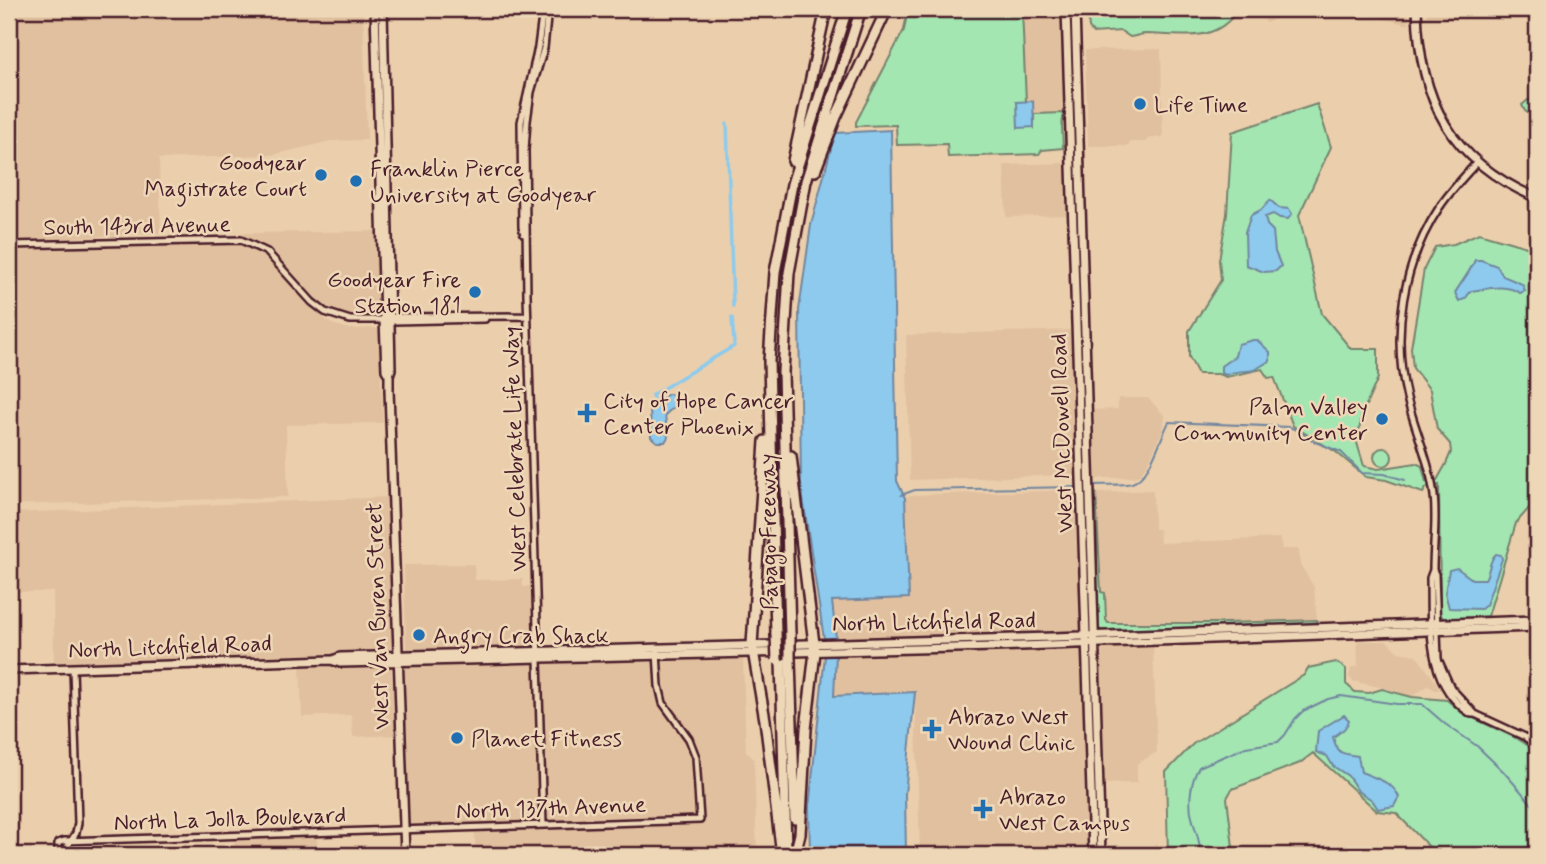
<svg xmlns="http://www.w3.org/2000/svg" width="1546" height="864" viewBox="0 0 1546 864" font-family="Mynerve,sans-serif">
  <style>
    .built { fill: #e1c09f }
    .green { fill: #a3e6b1; stroke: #76826e; stroke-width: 2 }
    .water { fill: #8dcaed; stroke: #72869f; stroke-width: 2 }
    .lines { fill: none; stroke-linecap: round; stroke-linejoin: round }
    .stream { stroke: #72869f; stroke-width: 2 }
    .canal { stroke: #8dcaed; stroke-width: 3.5 }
    .minor-casing { stroke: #4a1f2b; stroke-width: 10 }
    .major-casing { stroke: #4a1f2b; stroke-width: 12 }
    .highway-casing { stroke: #4a1f2b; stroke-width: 14 }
    .minor { stroke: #eed7b7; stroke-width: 5 }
    .major { stroke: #eed7b7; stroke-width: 7 }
    .highway { stroke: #eed7b7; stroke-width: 9 }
    .highway-bridge-casing { stroke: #4a1f2b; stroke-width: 14; stroke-linecap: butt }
    .highway-bridge { stroke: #eed7b7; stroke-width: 9 }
    .poi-dot { fill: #1f6fb2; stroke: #eed7b7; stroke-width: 2.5 }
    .labels { text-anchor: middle; stroke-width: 5; stroke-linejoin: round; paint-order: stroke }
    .poi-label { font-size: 23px; fill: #4a1f2b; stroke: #eed7b7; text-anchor: start }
    .street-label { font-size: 23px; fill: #4a1f2b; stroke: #eed7b7 }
  </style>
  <rect width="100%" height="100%" fill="#ebcfac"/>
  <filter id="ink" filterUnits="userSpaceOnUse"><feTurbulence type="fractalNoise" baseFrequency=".0143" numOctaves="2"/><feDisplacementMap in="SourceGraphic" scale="14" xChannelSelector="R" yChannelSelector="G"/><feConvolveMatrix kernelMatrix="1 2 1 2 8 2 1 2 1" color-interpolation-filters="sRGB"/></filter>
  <g filter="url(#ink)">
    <path class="built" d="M9,9H363L367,140L331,141L273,155L159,159L161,233L9,241Z
      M1022,9H1060L1064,53V113L1034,114L1033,102H1026Z
      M1259,9H1296L1266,23Z
      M1344,9H1408L1409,25Z
      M1427,9H1457V17H1427Z
      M1161,49L1163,137L1148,139L1147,142H1131L1127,146H1088L1085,50Z
      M1065,163L1069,164L1071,215L1006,217L1004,165Z
      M377,231V314L375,316H356L341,315L313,298L276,255L261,243L241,237L240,233Z
      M226,242L245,245L267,257L317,313L332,324L350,329L376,328L379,331L383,423L286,425L288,497L9,505V248Z
      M1071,330L1075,475L910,480L906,335Z
      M1118,398H1148L1165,416L1163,430L1148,463L1140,475L1134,477L1091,479L1090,410L1118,409Z
      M1079,490L1082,633L900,639L836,638L832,601L908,598L905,498L910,495Z
      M1153,490L1154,529H1159L1160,543L1280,538L1282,549H1299L1300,564L1314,587L1317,620L1225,623H1108L1106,621L1105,593H1101L1096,493Z
      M389,497L392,617L391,647L388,652L54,663L53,592H9V513Z
      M474,564L475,580L523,579V587L532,586L533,649L406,651L404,565Z
      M1357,641H1387L1398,652L1416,655L1436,682L1439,690H1435L1428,686L1410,698L1397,691L1352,681L1349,677L1351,668L1358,666Z
      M1153,644L1157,752L1137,764V783L1101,784L1099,649L1103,646Z
      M1034,649L1084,650L1090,839L1089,855H920L915,692L834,696L836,653H971Z
      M663,658H743L746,751L754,759L757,855H476L474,824L413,827L409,825L402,668L404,665H480Z
      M391,666L396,735L353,737L351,715L302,717L300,667Z
      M317,836V855H235L234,841L237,838Z"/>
    <path class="green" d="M908,9H1022L1026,102H1017L1034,127V114L1064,113L1062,125L1063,148L1042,150L1039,154L948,157L947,144L897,145L896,125L856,126V122L904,30Z
      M1087,9H1238C1217,44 1181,35 1146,34C1140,34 1137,36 1130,37L1121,31L1093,33L1089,28Z
      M1528,100H1537V115L1533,116L1525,111L1522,105Z
      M1317,104L1331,147L1299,215L1322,314L1351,349H1378V378L1362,414L1357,443L1364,466L1378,469L1416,463L1422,466L1426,482L1437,480L1446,464L1451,452L1450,444L1437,429L1430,390L1413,368L1411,348L1424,269L1435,247L1454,244L1479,233L1537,250V499L1516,523L1488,616L1444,619L1440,614L1439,485L1426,488L1423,493L1386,480L1366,477L1336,452L1293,426L1274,377L1268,378L1262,369L1226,377L1218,374H1198L1189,357V331L1221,280L1219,260L1227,214L1232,132Z
      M1374 457a9 9 0 1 1 18 0a9 9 0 1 1-18 0Z
      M1092,493H1096L1101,592L1105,593L1106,620L1108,623H1225L1317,620L1318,626L1101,630L1098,628L1099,610L1096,602L1097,538L1093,527Z
      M1336,662L1346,669V684L1355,692L1369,693L1382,689L1412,697L1447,700L1462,713L1516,738L1537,751V838L1522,855H1437L1396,813L1377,811L1313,753L1300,763L1232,789L1227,798L1234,855H1168L1166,772L1193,744L1304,675L1308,668Z"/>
    <path class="water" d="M1033,101L1034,127L1018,128L1017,102Z
      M891,130L897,481L905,498L909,598L832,601L836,638L824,639L801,485L799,310L811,225L835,133Z
      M1270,200L1279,208L1289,209L1292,214L1288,219L1280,218L1273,214L1265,217L1267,225L1273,231L1275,252L1281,266L1276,271L1264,272L1246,265L1245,233L1251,215L1261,210Z
      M1475,260H1481L1497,266L1503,276L1522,284L1525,291L1520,293C1506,283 1486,289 1471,291L1465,299L1459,301L1455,293C1462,281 1470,272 1475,260Z
      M1253,340H1257L1270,352V361C1265,363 1259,368 1254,370C1245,372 1235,370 1226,375L1221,373V366L1235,356L1238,344Z
      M668,394L674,395L677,404L665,415L668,437L665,442H657L651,437L650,407Z
      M1496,554L1501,555L1502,559L1486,605L1481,609L1449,608L1445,593L1449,570L1457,568L1472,579H1485C1490,571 1489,560 1496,554Z
      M836,653L834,696L915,692L905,794L906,855H810L809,808L825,655Z
      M1344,715L1349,720C1346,730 1341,731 1333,737C1338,756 1342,753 1358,756L1361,772C1375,778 1393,782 1399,797L1394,806L1378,809L1372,800L1358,791L1348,776L1333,766L1327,756L1316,752L1318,731Z"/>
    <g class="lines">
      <path class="stream" d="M1093,485C1105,484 1120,486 1132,483C1150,478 1160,438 1169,422L1289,427L1299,431L1315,442L1341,452L1362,473L1384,474L1405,480
        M901,495L915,490L1077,487
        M1200,855C1201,840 1195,831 1192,817C1188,802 1191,780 1199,767L1246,747L1278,742L1285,735L1295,719L1303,711L1328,699L1341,696L1397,704H1422L1445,724L1477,746L1503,771L1537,810"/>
      <path class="canal" d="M727,124L733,306
        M732,318L734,343
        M654,402L652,395L734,346"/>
      <g class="minor-casing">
        <path id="minor" d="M524,234L522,227L521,122L538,47L543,9
          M9,245L241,240L267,252L312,302L325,312L350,320H384
          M390,320L394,317L527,316
          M390,320L394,321L485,319
          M1433,570L1430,578C1431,627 1425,684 1471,714H1475L1525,737L1537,746
          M1475,714L1451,688L1438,659L1435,574L1433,570C1433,545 1437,520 1434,496C1430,462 1415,430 1407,398C1391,333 1403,263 1439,208C1450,191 1464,177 1477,162
          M543,825L527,295L525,150L527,121L531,92L544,48L548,9
          M58,855V843L64,841L700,820L696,757L689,739L663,703L659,686L657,652
          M62,855L76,833L78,823L73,668"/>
      </g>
      <g class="major-casing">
        <path id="major" d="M375,9L384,320L386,370L389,375V390L405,855
          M383,9L391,369L389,375
          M1066,9L1093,855
          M1075,9L1101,855
          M1417,9C1419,100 1450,161 1537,198
          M333,660L340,657L1053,637L1537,620
          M9,670L331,660L340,663L995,647L1537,627"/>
      </g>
      <g class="highway-casing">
        <path id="highway" d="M793,161L826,9
          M815,171L836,117L887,9
          M765,441L752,645L765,720L782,855
          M791,456L815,652L806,729L800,834L796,850
          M776,634L769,361L775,272L792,184L847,9
          M790,634L783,372L789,273L806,181L861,9
          M790,659L795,819
          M781,660L786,850"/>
      </g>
      <use href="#minor" class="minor"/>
      <use href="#major" class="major"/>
      <use href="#highway" class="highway"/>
      <g class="highway-bridge-casing">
        <path id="highway-bridge" d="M776,634L777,660
          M790,634V659"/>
      </g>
      <use href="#highway-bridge" class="highway-bridge"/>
    </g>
  </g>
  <g class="poi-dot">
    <circle cx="1140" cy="104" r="7"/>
    <circle cx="321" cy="175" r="7"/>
    <circle cx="356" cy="181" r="7"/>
    <circle cx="475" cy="292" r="7"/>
    <path d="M583.5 402.5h7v7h7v7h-7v7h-7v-7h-7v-7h7z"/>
    <circle cx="1382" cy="419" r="7"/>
    <circle cx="419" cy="635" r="7"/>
    <path d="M928.5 718.5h7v7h7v7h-7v7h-7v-7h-7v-7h7z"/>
    <circle cx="457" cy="738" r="7"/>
    <path d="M979.5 798.5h7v7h7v7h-7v7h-7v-7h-7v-7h7z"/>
  </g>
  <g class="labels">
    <g class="poi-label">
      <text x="1154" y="112">Life Time</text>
      <text x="307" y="170" text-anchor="end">Goodyear<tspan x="307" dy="26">Magistrate Court</tspan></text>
      <text x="370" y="176">Franklin Pierce<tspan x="370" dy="26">University at Goodyear</tspan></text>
      <text x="461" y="287" text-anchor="end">Goodyear Fire<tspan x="461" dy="26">Station 181</tspan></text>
      <text x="603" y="408">City of Hope Cancer<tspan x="603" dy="26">Center Phoenix</tspan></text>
      <text x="1368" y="414" text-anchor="end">Palm Valley<tspan x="1368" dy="26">Community Center</tspan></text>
      <text x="433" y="643">Angry Crab Shack</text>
      <text x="948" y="724">Abrazo West<tspan x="948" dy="26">Wound Clinic</tspan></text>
      <text x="471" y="746">Planet Fitness</text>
      <text x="999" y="804">Abrazo<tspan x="999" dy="26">West Campus</tspan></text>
    </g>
    <g class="street-label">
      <text transform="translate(137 225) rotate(-1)" y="8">South 143rd Avenue</text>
      <text transform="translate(1061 433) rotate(-92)" y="8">West McDowell Road</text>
      <text transform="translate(514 449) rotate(-92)" y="8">West Celebrate Life Way</text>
      <text transform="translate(768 532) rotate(-91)" y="8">Papago Freeway</text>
      <text transform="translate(377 616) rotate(-92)" y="8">West Van Buren Street</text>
      <text transform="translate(934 621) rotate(-1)" y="8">North Litchfield Road</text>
      <text transform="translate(170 646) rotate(-2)" y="8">North Litchfield Road</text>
      <text transform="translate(551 807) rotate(-2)" y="8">North 137th Avenue</text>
      <text transform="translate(230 818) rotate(-2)" y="8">North La Jolla Boulevard</text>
    </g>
  </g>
  <rect width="1546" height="864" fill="none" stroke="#eed7b7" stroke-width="35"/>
  <rect x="18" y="18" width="1511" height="829" fill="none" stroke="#4a1f2b" stroke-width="2.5" filter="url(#ink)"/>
</svg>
